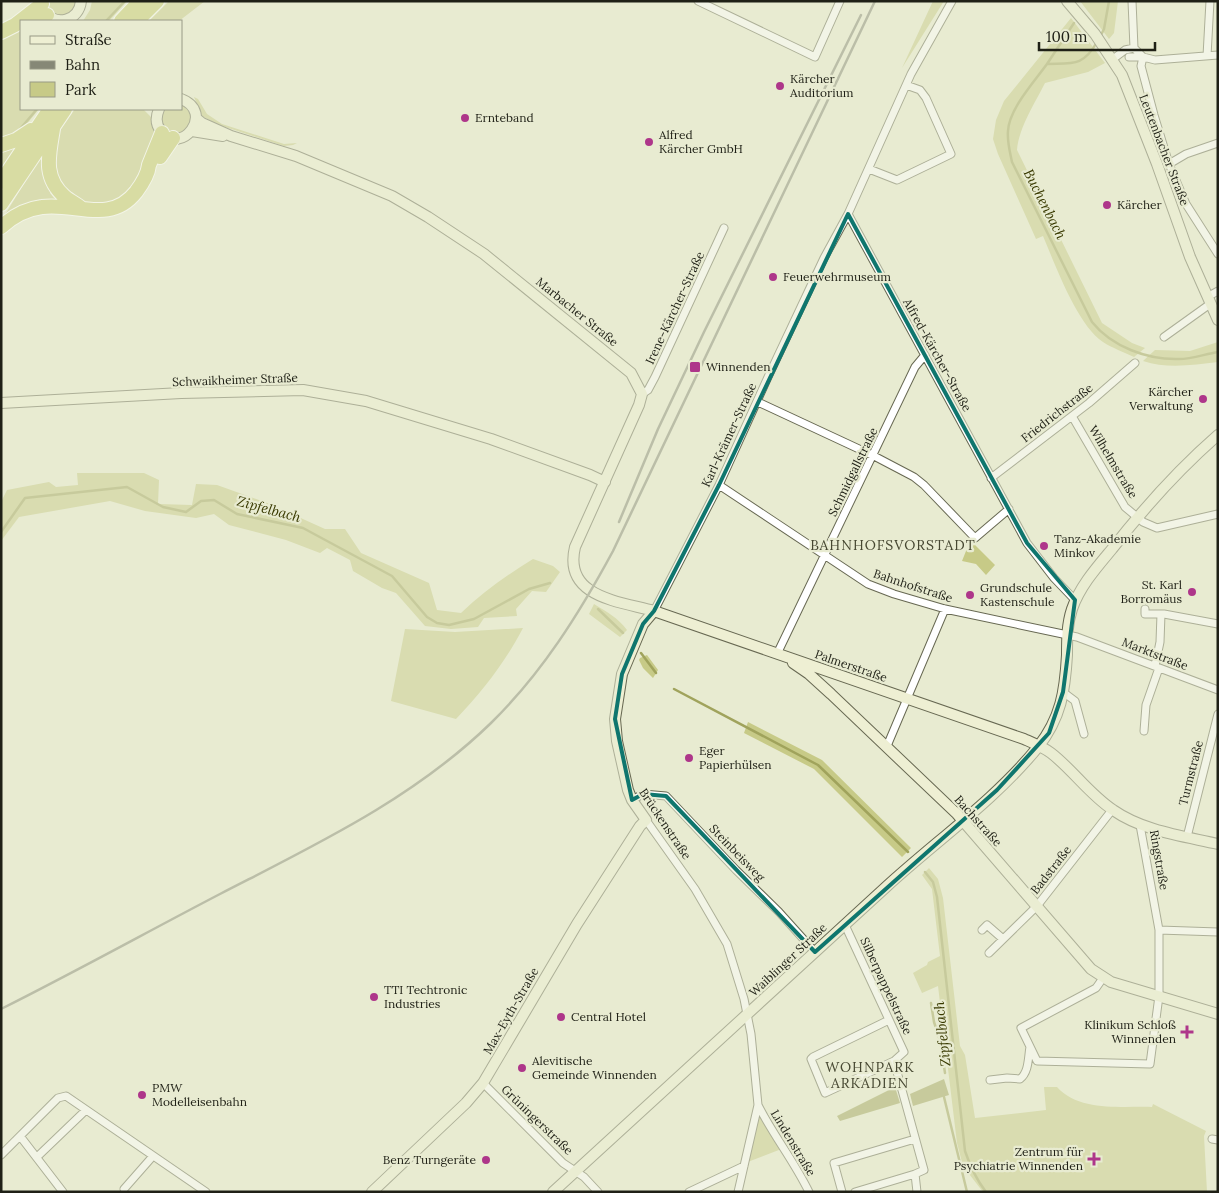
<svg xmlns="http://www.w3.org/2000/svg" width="1219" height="1193" viewBox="0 0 1219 1193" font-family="Lora,serif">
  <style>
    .green { fill: #c7ca87 }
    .water { fill: #a0a35c }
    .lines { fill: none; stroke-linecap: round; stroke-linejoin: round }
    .stream { stroke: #a0a35c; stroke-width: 2.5 }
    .street-casing { stroke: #676852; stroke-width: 9 }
    .secondary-casing { stroke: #676852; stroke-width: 12 }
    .highway-casing { stroke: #fff; stroke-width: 16 }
    .street { stroke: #fff; stroke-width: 7 }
    .secondary { stroke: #eeefd3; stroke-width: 10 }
    .highway { stroke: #c5c96c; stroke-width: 14 }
    .rail { stroke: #868876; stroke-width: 2.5 }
    .marked { fill: none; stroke: #0f766e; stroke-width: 4; stroke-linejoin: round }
    .poi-dot { fill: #ae368a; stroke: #e8ebd1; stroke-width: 2 }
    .labels { text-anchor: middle; stroke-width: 4.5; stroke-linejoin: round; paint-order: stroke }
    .poi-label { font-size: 12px; fill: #1f2016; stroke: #e8ebd1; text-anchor: start }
    .street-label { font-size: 12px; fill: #1f2016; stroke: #e8ebd1 }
    .water-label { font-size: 14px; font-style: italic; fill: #393a00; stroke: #e8ebd1 }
    .neighbourhood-label { font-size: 14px; letter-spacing: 1px; fill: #464731; stroke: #e8ebd1 }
  </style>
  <rect width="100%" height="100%" fill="#e8ebd1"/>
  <path class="green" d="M45,1H76L75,9L65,18L48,13Z
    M92,1H127L109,21H83L90,10Z
    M169,1H205L179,21H149Z
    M933,1H944L902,68Z
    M1080,1H1118L1114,33L1109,39Z
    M1071,18L1105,63L1088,72L1045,83C1035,103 1019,127 1017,150L1102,323L1132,343L1145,348L1134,357C1124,352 1112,348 1103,342C1077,325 1055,264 1043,236L1036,239L998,154L993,139L996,120L1004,101Z
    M21,28V109H39L21,131L1,141V37Z
    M194,97L198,99L207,114L222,124L284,144L297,143L293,145L284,146L219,125L202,116Z
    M181,104L191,112L190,126L180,134H171L162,125L160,116L164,109H181Z
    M75,109H143L152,118L157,134L136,185L117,201L95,205L75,200L53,174L57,135Z
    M17,144L1,168V148Z
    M45,149L51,192L50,193L54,198L59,199L3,218Z
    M1218,342V362C1193,365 1167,369 1143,361L1155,350L1190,351Z
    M77,473H144L159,480L158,504L192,505L196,484L217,485L273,505L285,520L294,515L325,529H345L361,553L429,583L437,610L461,613C483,592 507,575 533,559L553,566L560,572L546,592L532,591L516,609L517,616L484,618L478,627L451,629L425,626L396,593L382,588L353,571L350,560L327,548L320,553L286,540L229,525L214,514L196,518L145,511L110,501L19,517L1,541V502L7,490L49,482L56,487L78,485Z
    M973,543L995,565L986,575L976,564L962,561L966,551Z
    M594,604C607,612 618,618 627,630L620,637L589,614Z
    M523,628C506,661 482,692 456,719L391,701L405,629L455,632Z
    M647,655L658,670L653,678L643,668L639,660L640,658Z
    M748,722L822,760L911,848L902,857L814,769L744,733Z
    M929,868L938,879L943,898L960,1046L965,1055L975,1118L1046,1110L1044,1087H1057C1079,1112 1122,1106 1152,1107L1153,1104L1206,1131L1204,1136L1207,1192H983L963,1166L957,1143L938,986L922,993L913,973L927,965L928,962L940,956L932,889L922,875Z
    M758,1105L784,1148L745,1163Z"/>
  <path class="water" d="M944,1079L949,1095L913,1106L910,1094Z
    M895,1087L900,1103L840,1121L837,1116Z"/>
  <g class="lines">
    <path class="stream" d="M106,21L125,1
      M1100,37L1104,29L1109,1
      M1097,42C1083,67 1072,63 1047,64C1034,82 1009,109 1008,131C1007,142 1010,152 1012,162L1092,322C1112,347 1148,360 1179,359C1192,359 1205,354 1218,352
      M1047,64L1074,23
      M20,129L37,109
      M1,532L25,498L127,487L163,507L186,512L201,501L214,500L237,514L303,528L392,576L427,617L437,623L449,625L474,619L529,589L550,583
      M598,609L623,633
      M641,653L656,673
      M674,689L818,765L908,852
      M925,872L933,882L937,897L965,1151C970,1166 976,1179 986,1192
      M931,1003L934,1022L940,1040L945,1073
      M944,1097L967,1192"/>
    <g class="street-casing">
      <path id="street" d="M698,1L815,57L840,1
        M1132,1L1134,48
        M1134,48L1143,57L1155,60L1218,55
        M1207,56L1210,1
        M1129,57H1143L1141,66L1154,115L1169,164L1186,204L1218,254
        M1113,59L1125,50L1134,48
        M1169,164L1186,154L1218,143
        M869,169L897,180L951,154L926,98L920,90L906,85
        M848,214L1027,543L1054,578L1075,600
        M1207,297L1218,291
        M1164,337L1210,304
        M642,394L648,390L655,377L724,228
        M758,402L874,456L914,477L924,485L975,538L1009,509
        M1072,416L1125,507L1143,522L1157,528L1218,514
        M991,478L1089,403L1135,363
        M719,485L868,584L894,594L945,609L1077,637L1218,690
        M1145,609V614H1164L1218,624
        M654,611L719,485L768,377L824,258L848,214L911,74L952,1
        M777,654L915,367L925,355
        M1155,666L1160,642L1161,614
        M1063,692L1075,701L1084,734
        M1144,731L1146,705L1159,668
        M887,746L945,609
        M632,800L643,794L666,796L736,870L779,912L815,952
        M646,820L695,889L727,944L744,999L751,1034L758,1105L738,1192
        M1187,837L1218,714
        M845,925L904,1052L894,1061L924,1170L915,1174L917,1192
        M982,930L987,925L1003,939
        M1159,930L1218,932
        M989,953L1037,906L1112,810
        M1103,978L1096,988L1021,1028L1037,1061L1150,1064L1159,996V930L1140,825
        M889,1020L813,1057L811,1059L825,1093L894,1061
        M990,1080L1007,1078L1020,1079C1029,1072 1028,1058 1030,1047
        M483,1083L563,1163L584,1177L598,1192
        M758,1105C773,1135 794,1161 809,1192
        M20,1136L63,1192
        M1212,1139L1218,1140
        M1,1155L58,1098L66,1096L206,1192
        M37,1157L86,1110
        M124,1189L153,1156
        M689,1192L744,1166
        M842,1192L834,1163L915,1139
        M855,1192L915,1174"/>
    </g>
    <g class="secondary-casing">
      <path id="secondary" d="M1067,1L1095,34L1122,75L1157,164L1190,257L1218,320
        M44,11C56,27 79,21 81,1
        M159,109C156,116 155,124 161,131C181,157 216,112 181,99
        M196,118L202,123L231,136L296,156L392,196L428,217L484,254L631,373L642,394L639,405L575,547C563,597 618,601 654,611L1024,739C1033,743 1043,747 1051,753C1073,770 1089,794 1113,810C1143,831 1183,836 1218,844
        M192,131L223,136
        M1,403L181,393L303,390L366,401L491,439L590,475L605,482
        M793,663L809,674L831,694L957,814L1091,969L1111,982L1218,1014
        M372,1192L466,1103L483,1083L577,924L640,826L646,820L632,800L628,790L617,741L615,719L622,674L643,624L654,611
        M553,1192C664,1090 775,989 886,887C936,841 995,800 1038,747C1061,718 1065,691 1067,655C1067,639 1067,624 1072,609C1080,586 1097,567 1112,549C1144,508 1179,469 1218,435"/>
    </g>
    <g class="highway-casing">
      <path id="highway" d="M30,21L47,15
        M121,21L140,1
        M137,21L157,1
        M1,32L15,25L42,4
        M53,129C49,154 42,177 65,197C70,201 76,204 81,208
        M1,145L16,140L31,130
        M160,157L173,138
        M1,182L50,109
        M1,204L65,109
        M1,227C13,216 26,209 42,207C75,202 110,225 136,192C142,184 148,175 149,165L162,133"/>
    </g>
    <use href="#street" class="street"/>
    <use href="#secondary" class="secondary"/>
    <use href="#highway" class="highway"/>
    <path class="rail" d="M619,522L658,429L704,332L861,15
      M1,1009C75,972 147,932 220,894C315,845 413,799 491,723C542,673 579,614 613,551L875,1"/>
  </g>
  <path d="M0 0H1219V1193H0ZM848,214L1027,543L1075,600L1063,692L1049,733L997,790L815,952L666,796L643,794L632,800L615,719L622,674L643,624L654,611L719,485Z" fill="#e8ebd1" fill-opacity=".55" fill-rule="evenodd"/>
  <path class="marked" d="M848,214L1027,543L1075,600L1063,692L1049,733L997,790L815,952L666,796L643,794L632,800L615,719L622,674L643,624L654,611L719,485Z"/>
  <g class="poi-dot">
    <circle cx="780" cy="86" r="5"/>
    <circle cx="465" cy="118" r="5"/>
    <circle cx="649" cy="142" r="5"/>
    <circle cx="1107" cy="205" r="5"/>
    <circle cx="773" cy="277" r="5"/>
    <rect x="689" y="361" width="12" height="12" rx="2.5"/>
    <circle cx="1203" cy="399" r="5"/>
    <circle cx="1044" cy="546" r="5"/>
    <circle cx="1192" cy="592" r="5"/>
    <circle cx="970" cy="595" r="5"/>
    <circle cx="689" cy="758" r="5"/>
    <circle cx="374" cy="997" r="5"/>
    <circle cx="561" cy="1017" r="5"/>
    <path d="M1184.5 1024.5h5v5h5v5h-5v5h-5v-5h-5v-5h5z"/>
    <circle cx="522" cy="1068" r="5"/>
    <circle cx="142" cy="1095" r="5"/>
    <path d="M1091.5 1151.5h5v5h5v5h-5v5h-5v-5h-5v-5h5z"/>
    <circle cx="486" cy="1160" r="5"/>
  </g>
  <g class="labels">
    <g class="poi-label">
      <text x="790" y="83">Kärcher<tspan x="790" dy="14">Auditorium</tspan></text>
      <text x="475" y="122">Ernteband</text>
      <text x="659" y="139">Alfred<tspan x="659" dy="14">Kärcher GmbH</tspan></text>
      <text x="1117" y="209">Kärcher</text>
      <text x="783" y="281">Feuerwehrmuseum</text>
      <text x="706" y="371">Winnenden</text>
      <text x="1193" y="396" text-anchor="end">Kärcher<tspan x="1193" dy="14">Verwaltung</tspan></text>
      <text x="1054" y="543">Tanz-Akademie<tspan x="1054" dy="14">Minkov</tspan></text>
      <text x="1182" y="589" text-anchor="end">St. Karl<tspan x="1182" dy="14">Borromäus</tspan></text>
      <text x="980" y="592">Grundschule<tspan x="980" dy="14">Kastenschule</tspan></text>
      <text x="699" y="755">Eger<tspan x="699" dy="14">Papierhülsen</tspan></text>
      <text x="384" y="994">TTI Techtronic<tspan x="384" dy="14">Industries</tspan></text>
      <text x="571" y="1021">Central Hotel</text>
      <text x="1176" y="1029" text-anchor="end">Klinikum Schloß<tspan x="1176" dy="14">Winnenden</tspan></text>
      <text x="532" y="1065">Alevitische<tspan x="532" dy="14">Gemeinde Winnenden</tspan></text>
      <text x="152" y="1092">PMW<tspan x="152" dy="14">Modelleisenbahn</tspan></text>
      <text x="1083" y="1156" text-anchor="end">Zentrum für<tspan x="1083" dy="14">Psychiatrie Winnenden</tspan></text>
      <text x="476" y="1164" text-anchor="end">Benz Turngeräte</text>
    </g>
    <g class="street-label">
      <text transform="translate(1164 150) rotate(69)" y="4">Leutenbacher Straße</text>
      <text transform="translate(675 308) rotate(-65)" y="4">Irene-Kärcher-Straße</text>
      <text transform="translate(577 312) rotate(39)" y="4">Marbacher Straße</text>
      <text transform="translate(937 355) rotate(61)" y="4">Alfred-Kärcher-Straße</text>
      <text transform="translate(235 380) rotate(-2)" y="4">Schwaikheimer Straße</text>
      <text transform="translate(1057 413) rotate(-38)" y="4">Friedrichstraße</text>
      <text transform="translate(729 435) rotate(-65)" y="4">Karl-Krämer-Straße</text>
      <text transform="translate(1113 462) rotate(59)" y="4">Wilhelmstraße</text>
      <text transform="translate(853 472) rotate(-64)" y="4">Schmidgallstraße</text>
      <text transform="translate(913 586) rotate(18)" y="4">Bahnhofstraße</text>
      <text transform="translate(1155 654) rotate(21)" y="4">Marktstraße</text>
      <text transform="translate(851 666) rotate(19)" y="4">Palmerstraße</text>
      <text transform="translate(1191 773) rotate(-76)" y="4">Turmstraße</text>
      <text transform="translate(978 821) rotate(48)" y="4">Bachstraße</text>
      <text transform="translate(665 824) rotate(56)" y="4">Brückenstraße</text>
      <text transform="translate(737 853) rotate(46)" y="4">Steinbeisweg</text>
      <text transform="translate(1159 860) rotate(80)" y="4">Ringstraße</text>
      <text transform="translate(1051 870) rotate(-52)" y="4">Badstraße</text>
      <text transform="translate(788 960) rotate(-43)" y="4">Waiblinger Straße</text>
      <text transform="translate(886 986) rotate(65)" y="4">Silberpappelstraße</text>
      <text transform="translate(511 1011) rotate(-60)" y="4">Max-Eyth-Straße</text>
      <text transform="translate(537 1120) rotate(44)" y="4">Grüningerstraße</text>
      <text transform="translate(793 1143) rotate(59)" y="4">Lindenstraße</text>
    </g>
    <g class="water-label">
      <text transform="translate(1045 204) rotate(63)" y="5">Buchenbach</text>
      <text transform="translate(269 509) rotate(15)" y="5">Zipfelbach</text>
      <text transform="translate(942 1034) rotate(-96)" y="5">Zipfelbach</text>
    </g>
    <g class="neighbourhood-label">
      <text x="893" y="550">BAHNHOFSVORSTADT</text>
      <text x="870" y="1072">WOHNPARK<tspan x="870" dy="16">ARKADIEN</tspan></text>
    </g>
  </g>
  <rect width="1219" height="1193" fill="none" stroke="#1f2016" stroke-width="5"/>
  <rect x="20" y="20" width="162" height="90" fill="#e8ebd1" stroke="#989a86"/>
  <rect x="30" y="36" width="25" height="8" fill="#eeefd3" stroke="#989a86"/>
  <text x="65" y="45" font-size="15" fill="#1f2016">Straße</text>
  <rect x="30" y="61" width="25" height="8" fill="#868876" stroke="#989a86"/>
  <text x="65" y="70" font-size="15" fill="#1f2016">Bahn</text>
  <rect x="30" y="82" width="25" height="15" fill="#c7ca87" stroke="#989a86"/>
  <text x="65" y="95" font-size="15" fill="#1f2016">Park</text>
  <path d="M1039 42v8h116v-8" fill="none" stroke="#1f2016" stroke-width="2.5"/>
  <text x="1046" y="42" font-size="15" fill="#1f2016" stroke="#e8ebd1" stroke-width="4" paint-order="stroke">100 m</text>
</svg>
